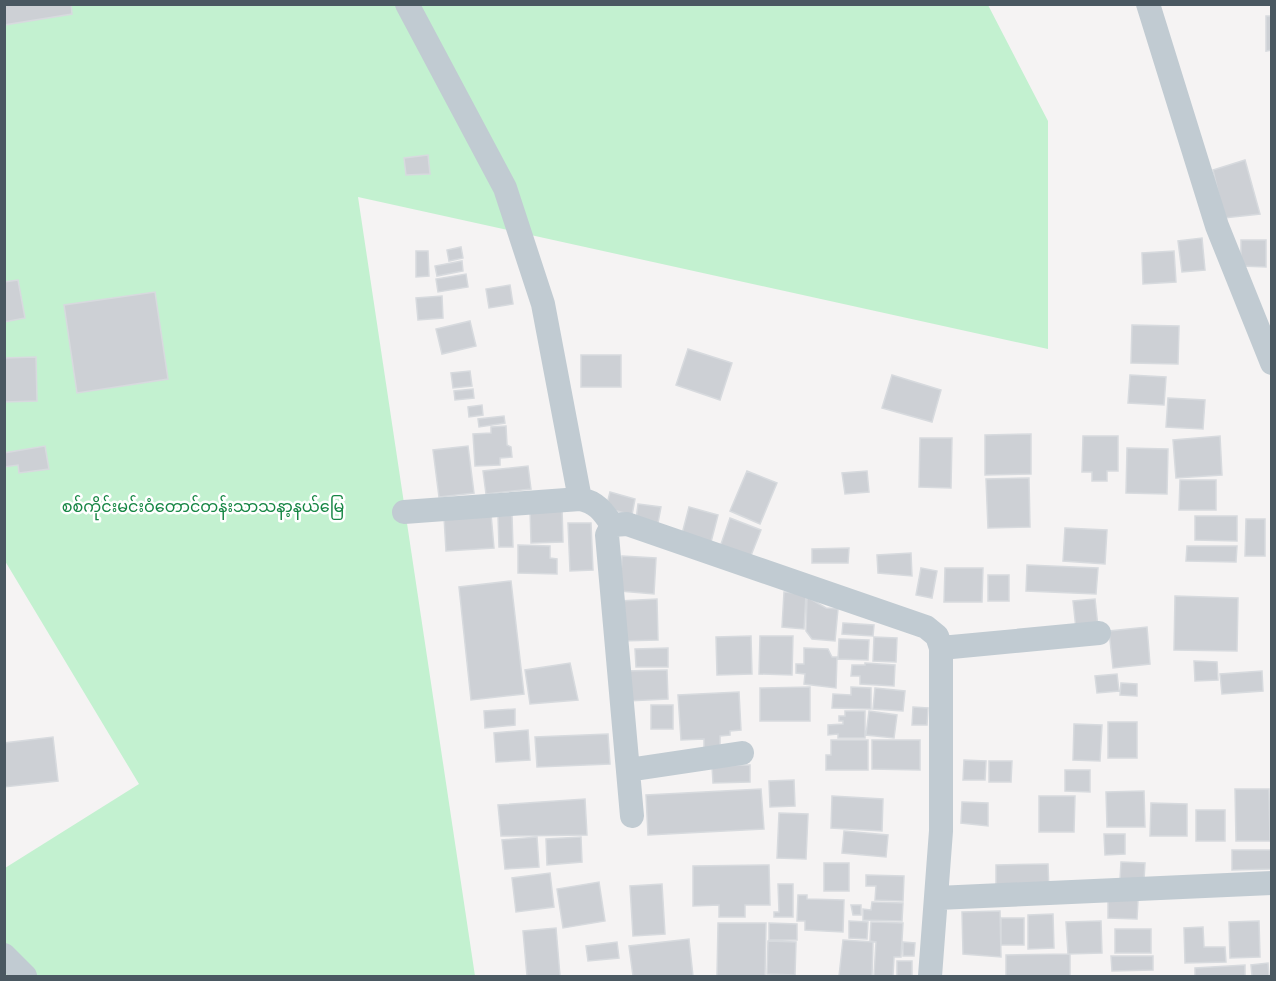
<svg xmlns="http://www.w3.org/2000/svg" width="1276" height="981" viewBox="0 0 1276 981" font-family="Inter,'Noto Sans Myanmar',sans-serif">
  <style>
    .green { fill: #c3f1d0 }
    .building { fill: #cdd0d5; stroke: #d7dade; stroke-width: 1.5 }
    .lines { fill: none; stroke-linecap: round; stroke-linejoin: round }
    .minor { stroke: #c1cbd2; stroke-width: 24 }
    .labels { text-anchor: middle; stroke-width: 5; stroke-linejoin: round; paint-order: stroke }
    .park-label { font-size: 16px; fill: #168644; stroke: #fff }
  </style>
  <rect width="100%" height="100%" fill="#f5f3f3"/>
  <path class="green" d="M5,5H988L1048,121V349L358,197L475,976H5V868L139,784L5,561Z"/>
  <path class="building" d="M4,4H71L72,14L4,25Z
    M1266,16H1272V50L1266,51Z
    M428,155L430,174L406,175L404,158Z
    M1245,160L1260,214L1224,218L1213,170Z
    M1202,238L1205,270L1182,272L1178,241Z
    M1241,240H1266V267L1241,266Z
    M461,247L463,258L449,261L447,250Z
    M416,251H428L429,276L416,277Z
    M1174,251L1176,282L1143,284L1142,253Z
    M462,261L463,271L437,276L435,266Z
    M466,274L468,287L438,292L436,279Z
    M18,280L25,318L4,322V282Z
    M510,285L513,304L489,308L486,289Z
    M155,292L168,379L77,393L64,305Z
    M442,296L443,318L418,320L416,298Z
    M470,321L476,346L442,354L436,329Z
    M1132,325L1179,326L1178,364L1131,363Z
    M688,349L732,363L720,400L676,385Z
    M581,355H621V387H581Z
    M36,357L37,401L4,402V358Z
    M470,371L472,386L453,388L451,373Z
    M892,375L941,390L932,422L882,408Z
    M1130,375L1166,377L1164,405L1128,403Z
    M473,389L474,398L455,400L454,391Z
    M1168,398L1205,400L1203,429L1166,427Z
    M482,405L483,415L469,417L468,407Z
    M504,416L505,423L479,427L478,419Z
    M506,426L507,445L511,447L512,457L500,458V465L475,466L473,434L491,433V427Z
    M1031,434V474L985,475V435Z
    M1083,436H1118V471H1107V481H1092V472H1082Z
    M1220,436L1222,475L1176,478L1173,440Z
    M920,438H952L951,488L919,487Z
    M45,446L49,469L19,473L18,465L4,467V453Z
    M468,446L474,493L439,497L433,450Z
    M1127,448L1168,449L1167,494L1126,493Z
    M528,466L531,489L486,494L483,471Z
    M747,471L777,483L760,524L730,511Z
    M867,471L869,492L845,494L842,473Z
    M1029,478L1030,527L988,528L986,479Z
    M1180,480H1216V510H1179Z
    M610,492L635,499L632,515L606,508Z
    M638,504L661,507L658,523L636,520Z
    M562,507L563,542L531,543L530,508Z
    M689,507L718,515L711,542L682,534Z
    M491,514L494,548L446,551L444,517Z
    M512,515L513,547H499L498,516Z
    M1195,516H1237V541L1195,540Z
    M730,518L761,530L750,558L720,547Z
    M1246,519H1265V556H1245Z
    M568,523H591L593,570L570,571Z
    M1065,528L1107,530L1105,564L1063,561Z
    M518,545L550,546V558L557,559V574L518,573Z
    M1187,546H1237L1236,562L1186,561Z
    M849,548L848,563H812V549Z
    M911,553L912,576L878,573L877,555Z
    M622,556L656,558L654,594L620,591Z
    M1027,565L1098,568L1096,594L1026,591Z
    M921,568L937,571L932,598L916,595Z
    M945,568H983L982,602H944Z
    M988,575H1009V601H988Z
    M511,581L524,694L471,700L459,587Z
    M784,592L806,594L804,629L782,627Z
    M1175,596L1238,598L1237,651L1174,650Z
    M807,597L826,608L838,609L835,641L812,639L806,631Z
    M657,599L658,640L620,641L619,601Z
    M1095,599L1098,627L1076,629L1073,601Z
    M843,623L874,625L873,636L842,634Z
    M1147,627L1150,664L1113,668L1109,631Z
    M751,636L752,674L717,675L716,637Z
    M760,636H793L792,675L759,674Z
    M874,637L897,638L896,662L873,661Z
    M839,639L869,640L868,660L838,659Z
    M668,648V667H636L635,649Z
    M804,648L828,649L832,657H837L836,688L804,684L805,674L796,673V664H804Z
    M1194,661L1217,662L1218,680L1195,681Z
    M570,663L578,700L530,704L525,670Z
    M865,663L895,665L894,686L860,684V676H851L852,665H865Z
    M667,670L668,699L627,701L625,671Z
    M1262,671L1263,691L1222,694L1220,674Z
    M1117,674L1119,691L1097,693L1095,676Z
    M1121,683L1137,684V696L1120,695Z
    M810,687V721H760V688Z
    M851,687L871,688V709L832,708L833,694L851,695Z
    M875,688L905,691L903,711L873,709Z
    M739,692L741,730L730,731V735L720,736V747L704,748V739L681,740L678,695Z
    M651,705H673V729H651Z
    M913,707L928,708L927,725H912Z
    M515,709V725L485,728L484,711Z
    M845,711H865V738H838V734L828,735V725L843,724V721H839V716H845Z
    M869,711L897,715L894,738L866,735Z
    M1108,722H1137V758H1108Z
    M1074,724L1102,725L1100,761L1073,760Z
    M528,730L530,760L496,762L494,733Z
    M608,734L610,764L537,767L535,737Z
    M53,737L58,781L4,787V743Z
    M831,740H868V770H826V755H831Z
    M872,740H920V770L872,769Z
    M964,760L986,761L985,780H963Z
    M989,761H1012L1011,782H989Z
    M750,765V782L713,783L712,766Z
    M1065,770H1090V792L1065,791Z
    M794,780L795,806L770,807L769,781Z
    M761,789L764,829L648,835L646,795Z
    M1235,789H1269L1270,841H1236Z
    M1144,791L1145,827H1107L1106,792Z
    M832,796L883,799L882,831L831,828Z
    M1039,796H1075L1074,832H1039Z
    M585,799L587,835L501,836L498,805Z
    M962,802L988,803V826L961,823Z
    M1151,803L1187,804V836H1150Z
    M1196,810H1225V841H1196Z
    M779,813L808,814L806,859L777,858Z
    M844,831L888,835L886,857L842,853Z
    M1104,834H1125V854L1105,855Z
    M537,837L539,867L505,869L502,840Z
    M581,837L582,862L547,865L546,839Z
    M1232,850H1272V869L1232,870Z
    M1121,862L1145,863L1144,880H1120Z
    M824,863H849V891H824Z
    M1048,864L1049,892H996V865Z
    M769,865L770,905H745V917H719V905L693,906V866Z
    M550,873L554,907L516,912L512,878Z
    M866,875L904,876L903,901L875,900L876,886H866Z
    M599,882L605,921L563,928L557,889Z
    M662,884L665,934L633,936L630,886Z
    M778,884H793V917H774V912H779Z
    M798,895H807V899L844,900L843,932L805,930V921H797Z
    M1108,899L1138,900L1137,919L1108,918Z
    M872,902L903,903L902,921L863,920V909L871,910Z
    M851,905H861V915H853Z
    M1000,911L1001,957L963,954L962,912Z
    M1053,914L1054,948L1028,949V915Z
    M1001,918H1024V945H1001Z
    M849,921L868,922L867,939L849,938Z
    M1101,921L1102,953L1068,954L1066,922Z
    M1259,921L1260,957L1230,958L1229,922Z
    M871,922L903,923L901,957H894L893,976H874L876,942L870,941Z
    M718,923H766L765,976H717Z
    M769,923L797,924V940H769Z
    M1203,927L1204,947H1225L1226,962L1185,963L1184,928Z
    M556,928L560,976H527L523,931Z
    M1115,929H1151V953H1115Z
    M689,939L693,976H633L629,946Z
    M843,940L873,942L872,976H839Z
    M768,941L796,942L795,975L767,974Z
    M617,942L619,958L588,961L586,946Z
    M903,942L915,943L914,956H903Z
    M1070,954V976H1006V955Z
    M1111,956H1153V970L1112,971Z
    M897,961H912V976H897Z
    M1268,963L1269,976H1252L1251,965Z
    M1245,965V976H1195V968Z"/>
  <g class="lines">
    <path class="minor" d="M407,4L505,188L543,304L580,499
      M1148,4L1217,226L1272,363
      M404,512L580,499C596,502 603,511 612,525
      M612,525L627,524L926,627L937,636L941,648V831L930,976
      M612,525L607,535L632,816
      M941,648L1099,633
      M628,770L742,753
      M937,898L1272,883
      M4,955L25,976"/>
  </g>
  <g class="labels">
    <g class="park-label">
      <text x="203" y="512">စစ်ကိုင်းမင်းဝံတောင်တန်းသာသနာ့နယ်မြေ</text>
    </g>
  </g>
  <rect width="1276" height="981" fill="none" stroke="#4a5861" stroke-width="12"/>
</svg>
